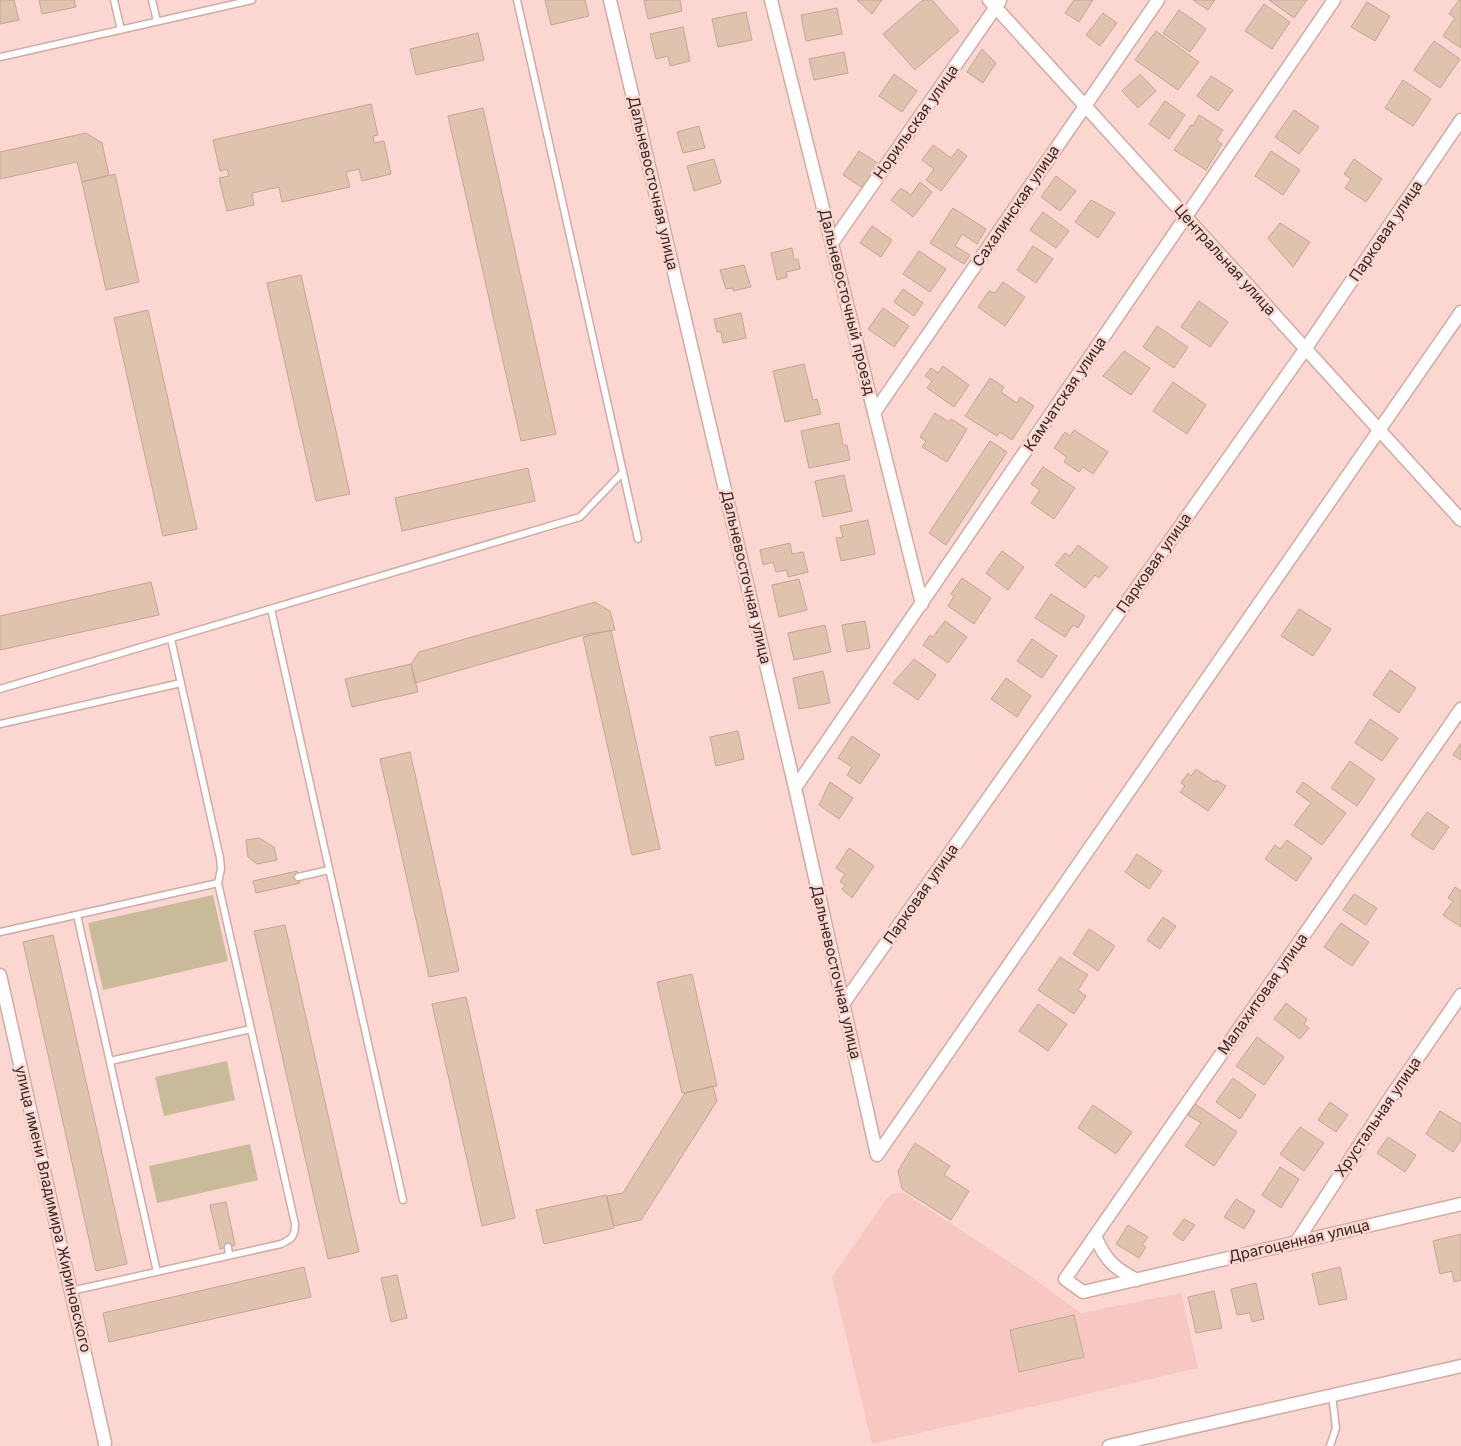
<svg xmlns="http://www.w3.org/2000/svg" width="1461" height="1446" viewBox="0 0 1461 1446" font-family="Inter,sans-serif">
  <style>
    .built { fill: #f6c8c1 }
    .green { fill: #c9bb9a }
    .building { fill: #e0c3ae; stroke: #c3a692 }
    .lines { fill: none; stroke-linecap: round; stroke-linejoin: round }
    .service-casing { stroke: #cfaba5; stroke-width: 9 }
    .minor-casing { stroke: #cfaba5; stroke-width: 15 }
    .service { stroke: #fff; stroke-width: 6 }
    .minor { stroke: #fff; stroke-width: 12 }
    .labels { text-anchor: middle; stroke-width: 5; stroke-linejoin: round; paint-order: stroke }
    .street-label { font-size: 15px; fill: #372927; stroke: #fcd6d0 }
  </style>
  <rect width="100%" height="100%" fill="#fcd6d0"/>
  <path class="built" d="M904,1193L1022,1270L1081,1313L1181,1293L1198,1368L872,1444L832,1277L890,1194Z"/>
  <path class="green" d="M213,895L228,961L103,990L88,923Z
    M227,1061L235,1100L164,1116L155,1077Z
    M250,1144L258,1180L157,1203L149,1166Z"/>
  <path class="building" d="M0,0H14L19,20L0,24Z
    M39,0H74L76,7L42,14Z
    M545,0H585L589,16L551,25Z
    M644,0H680L682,11L648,19Z
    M857,0H882L872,14Z
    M923,0H932L959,31L915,70L883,34Z
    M1074,0H1093L1079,22L1065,13Z
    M1193,0H1215L1208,10Z
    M1269,0H1307L1294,18Z
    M1459,0H1461V48L1443,36L1455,18L1449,14Z
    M1367,2L1390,16L1375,41L1351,27Z
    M1264,4L1290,22L1272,49L1245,31Z
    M837,8L842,34L806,41L801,15Z
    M1179,10L1206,29L1190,52L1163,33Z
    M746,12L752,40L718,47L712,19Z
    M1103,13L1117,23L1100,46L1086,35Z
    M683,27L690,61L670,66L668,56L656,59L650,34Z
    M1156,31L1199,62L1178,90L1135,60Z
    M478,33L484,60L416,75L410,49Z
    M1434,41L1460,59L1440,88L1414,70Z
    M982,49L996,63L983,83L967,72Z
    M844,52L848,73L814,80L809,59Z
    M894,74L917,91L902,112L879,96Z
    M1140,74L1156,91L1138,108L1122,91Z
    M1211,76L1233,90L1218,111L1197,96Z
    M1403,80L1431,99L1413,126L1385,108Z
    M1165,101L1185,115L1169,139L1149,124Z
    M371,104L378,135L373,136L374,143L384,141L391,174L362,181L359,169L346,172L350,187L282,202L279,187L252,193L254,205L227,211L219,178L229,176L227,169L220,171L213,140Z
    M483,108L556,434L521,441L448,116Z
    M1294,110L1319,127L1299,154L1275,137Z
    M1199,115L1223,130L1216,140L1222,144L1206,170L1174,150L1191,125L1193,126Z
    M699,126L705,148L683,153L677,132Z
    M86,133L102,143L109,175L82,182L77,162L0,179V152Z
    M933,145L951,158L958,149L967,156L941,191L926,180L934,169L922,160Z
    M859,151L879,164L863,188L843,175Z
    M1271,151L1300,170L1283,195L1255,176Z
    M714,159L721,183L694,191L687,166Z
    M1354,159L1382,179L1366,202L1345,188L1351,179L1344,174Z
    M115,174L139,282L106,290L82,182Z
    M1056,176L1076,191L1060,211L1041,197Z
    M920,182L932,192L913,217L891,200L901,188L911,195Z
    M1091,200L1115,213L1098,238L1075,222Z
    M953,208L986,229L977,244L962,234L955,246L970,255L964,264L930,243Z
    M1043,212L1069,231L1056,248L1030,230Z
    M1280,223L1310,242L1293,267L1268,238Z
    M872,226L892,240L881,257L860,243Z
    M1033,246L1053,259L1036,283L1017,270Z
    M792,248L794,260L798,259L800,269L786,272L787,277L777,280L771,253Z
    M919,251L946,269L930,292L903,274Z
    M744,265L751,287L733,291V288L726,289L720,270Z
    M301,275L350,494L316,501L267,283Z
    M1003,282L1025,297L1005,326L978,307L989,291L995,293Z
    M903,289L923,303L914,316L894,302Z
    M1199,301L1228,322L1210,347L1181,327Z
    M883,308L909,326L894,347L868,329Z
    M148,310L197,529L163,536L114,318Z
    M741,313L746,338L723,343L721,332H717L714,319Z
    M1157,326L1188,347L1174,368L1143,347Z
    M1124,351L1150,368L1131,395L1103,376Z
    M804,364L813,400L817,399L821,414L785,422L773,371Z
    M943,366L969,385L954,407L927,388L932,381L925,376L931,368L938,373Z
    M990,378L1004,387L1001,392L1017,403L1020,397L1034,406L1012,440L1000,432L997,436L965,416Z
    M1173,382L1206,405L1187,434L1153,411Z
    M935,413L949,422L951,419L967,429L947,462L922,447L926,441L920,437Z
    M839,423L843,445H847L850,460L809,468L801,431Z
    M1074,430L1108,452L1093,474L1083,467L1079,472L1064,462L1067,457L1054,448L1065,432L1070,436Z
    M990,441L1007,452L946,545L929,533Z
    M1043,467L1075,488L1054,519L1031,503L1040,490L1031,484Z
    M528,468L535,501L402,531L395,498Z
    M844,475L852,511L823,517L815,481Z
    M868,520L875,554L841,561L836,538L843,537L840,526Z
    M790,543L792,554L803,552L808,572L788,577L787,570L776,572L773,562L763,565L760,550Z
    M1078,545L1108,567L1099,578L1095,575L1085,588L1055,565L1065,553L1070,556Z
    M1002,551L1024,567L1008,590L986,573Z
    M962,578L991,598L974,624L948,606L954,596L951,594Z
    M799,579L807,610L779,617L772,585Z
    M151,582L159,615L0,650V616Z
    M1051,594L1085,616L1078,628L1073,625L1065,637L1035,618Z
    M595,602L610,611L615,630L583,635L415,683L411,664L419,652Z
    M1299,609L1331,629L1313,656L1281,636Z
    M865,621L870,648L847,652L842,625Z
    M945,621L967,637L948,663L923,645L930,635L933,637Z
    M825,625L831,652L794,660L788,633Z
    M611,630L660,849L632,855L583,637Z
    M1032,639L1057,656L1042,678L1017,661Z
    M914,659L936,675L918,700L893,683Z
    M411,664L418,692L352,707L345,679Z
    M1390,670L1416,688L1399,713L1373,695Z
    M823,671L830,703L799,709L793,678Z
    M1006,678L1031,696L1017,717L991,699Z
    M1370,719L1398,738L1382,761L1355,743Z
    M738,731L744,759L716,766L710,737Z
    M852,736L880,755L860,784L847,775L852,767L838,758Z
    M1461,743V760L1453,755Z
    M410,752L459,971L429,977L380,759Z
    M1350,761L1375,779L1357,806L1331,788Z
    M1196,769L1215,782L1216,780L1226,786L1208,811L1180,792L1185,786L1181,783L1188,773L1191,776Z
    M830,782L853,798L839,819L819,805Z
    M1303,782L1346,813L1322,845L1294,825L1311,803L1296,792Z
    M1427,812L1449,827L1433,850L1411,835Z
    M259,838L274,847L277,860L257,864L248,857L246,840Z
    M1287,840L1312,858L1296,881L1265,859L1275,845L1280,849Z
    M849,848L874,866L852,898L842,889L845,885L840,882L845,874L836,868Z
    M1137,854L1162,871L1149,889L1125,872Z
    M297,871L300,883L256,893L253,881Z
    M1455,887L1461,891V927L1443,915L1453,901L1448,898Z
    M1354,894L1377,908L1366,925L1343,910Z
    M1163,917L1176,926L1160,949L1147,940Z
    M1341,923L1369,942L1352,966L1324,947Z
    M285,925L359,1252L328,1259L254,931Z
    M1089,929L1115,946L1098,971L1073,954Z
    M53,935L127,1264L96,1271L23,942Z
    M1060,957L1088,975L1078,990L1086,996L1074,1014L1038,990Z
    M692,974L717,1086L682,1093L657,982Z
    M466,997L515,1218L482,1226L432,1004Z
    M1286,1003L1307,1019L1304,1024L1309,1028L1300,1039L1274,1019Z
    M1038,1004L1067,1024L1048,1051L1019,1031Z
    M1257,1037L1284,1057L1264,1085L1236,1066Z
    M1233,1078L1256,1095L1240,1119L1216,1102Z
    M713,1086L717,1101L641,1220L614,1226L607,1196L623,1193L685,1093Z
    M1330,1102L1348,1115L1336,1132L1318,1120Z
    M1195,1104L1237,1132L1214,1166L1185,1146L1201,1123L1188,1115Z
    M1093,1105L1132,1132L1116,1154L1078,1128Z
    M1440,1111L1461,1124V1140L1453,1152L1426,1134Z
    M1300,1127L1324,1143L1304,1171L1280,1154Z
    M1388,1137L1416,1155L1405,1172L1377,1153Z
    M915,1143L950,1166L944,1175L969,1191L951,1220L902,1189L898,1171Z
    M1280,1167L1299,1179L1281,1208L1262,1195Z
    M606,1195L614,1228L544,1244L536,1210Z
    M1236,1199L1255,1211L1244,1229L1224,1217Z
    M226,1202L235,1245L220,1249L210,1205Z
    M1184,1219L1195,1225L1183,1241L1173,1234Z
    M1128,1225L1148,1237L1142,1245L1146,1247L1139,1258L1116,1244Z
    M1461,1234V1280L1454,1282L1452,1271L1440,1274L1433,1241Z
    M304,1267L311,1297L109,1342L103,1313Z
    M1340,1267L1347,1299L1319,1305L1312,1274Z
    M397,1275L407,1318L391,1322L381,1278Z
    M1256,1283L1264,1319L1252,1322L1250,1313L1237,1315L1231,1289Z
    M1214,1291L1222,1328L1196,1333L1188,1297Z
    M1074,1315L1084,1357L1019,1372L1010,1330Z"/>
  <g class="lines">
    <g class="service-casing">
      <path id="service" d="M114,0L121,30
        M152,0L157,21
        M517,0L638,539
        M0,57L252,0
        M271,609L403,1200
        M171,639L220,858L221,869L218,883
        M0,689L580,517L623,472
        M0,724L181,683
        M298,877L329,870
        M77,915L157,1272
        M0,932L218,883L295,1224C295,1236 292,1239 281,1244L71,1291
        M110,1061L251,1029
        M228,1247L229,1255
        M1330,1446L1336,1428L1332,1395"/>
    </g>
    <g class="minor-casing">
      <path id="minor" d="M610,0L795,788L877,1155
        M771,0L922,604
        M989,0L1461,520
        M832,243L1000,1
        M874,413L1158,0
        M1461,709L1065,1279L1083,1292L1461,1204
        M795,788L1334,0
        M0,975L105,1443
        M843,1004L1306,348L1461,120
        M877,1155L1461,312
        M1095,1236C1106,1261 1114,1268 1137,1280
        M1297,1241L1386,1104L1461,995
        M1109,1446L1461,1366"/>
    </g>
    <use href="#service" class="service"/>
    <use href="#minor" class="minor"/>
  </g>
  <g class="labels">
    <g class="street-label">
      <text transform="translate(916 122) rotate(-55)" y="5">Норильская улица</text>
      <text transform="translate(653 183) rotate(77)" y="5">Дальневосточная улица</text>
      <text transform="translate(1016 206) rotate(-56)" y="5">Сахалинская улица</text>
      <text transform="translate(1386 231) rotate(-56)" y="5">Парковая улица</text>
      <text transform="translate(1225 260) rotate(48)" y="5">Центральная улица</text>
      <text transform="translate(847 302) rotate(76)" y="5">Дальневосточный проезд</text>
      <text transform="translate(1065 394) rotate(-56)" y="5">Камчатская улица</text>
      <text transform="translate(1154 563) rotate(-55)" y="5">Парковая улица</text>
      <text transform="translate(746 577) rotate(77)" y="5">Дальневосточная улица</text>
      <text transform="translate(921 894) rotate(-55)" y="5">Парковая улица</text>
      <text transform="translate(836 972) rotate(77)" y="5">Дальневосточная улица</text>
      <text transform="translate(1263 994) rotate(-55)" y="5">Малахитовая улица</text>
      <text transform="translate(1378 1117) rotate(-56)" y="5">Хрустальная улица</text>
      <text transform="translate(53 1209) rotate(77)" y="5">улица имени Владимира Жириновского</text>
      <text transform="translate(1299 1241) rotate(-13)" y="5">Драгоценная улица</text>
    </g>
  </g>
</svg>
